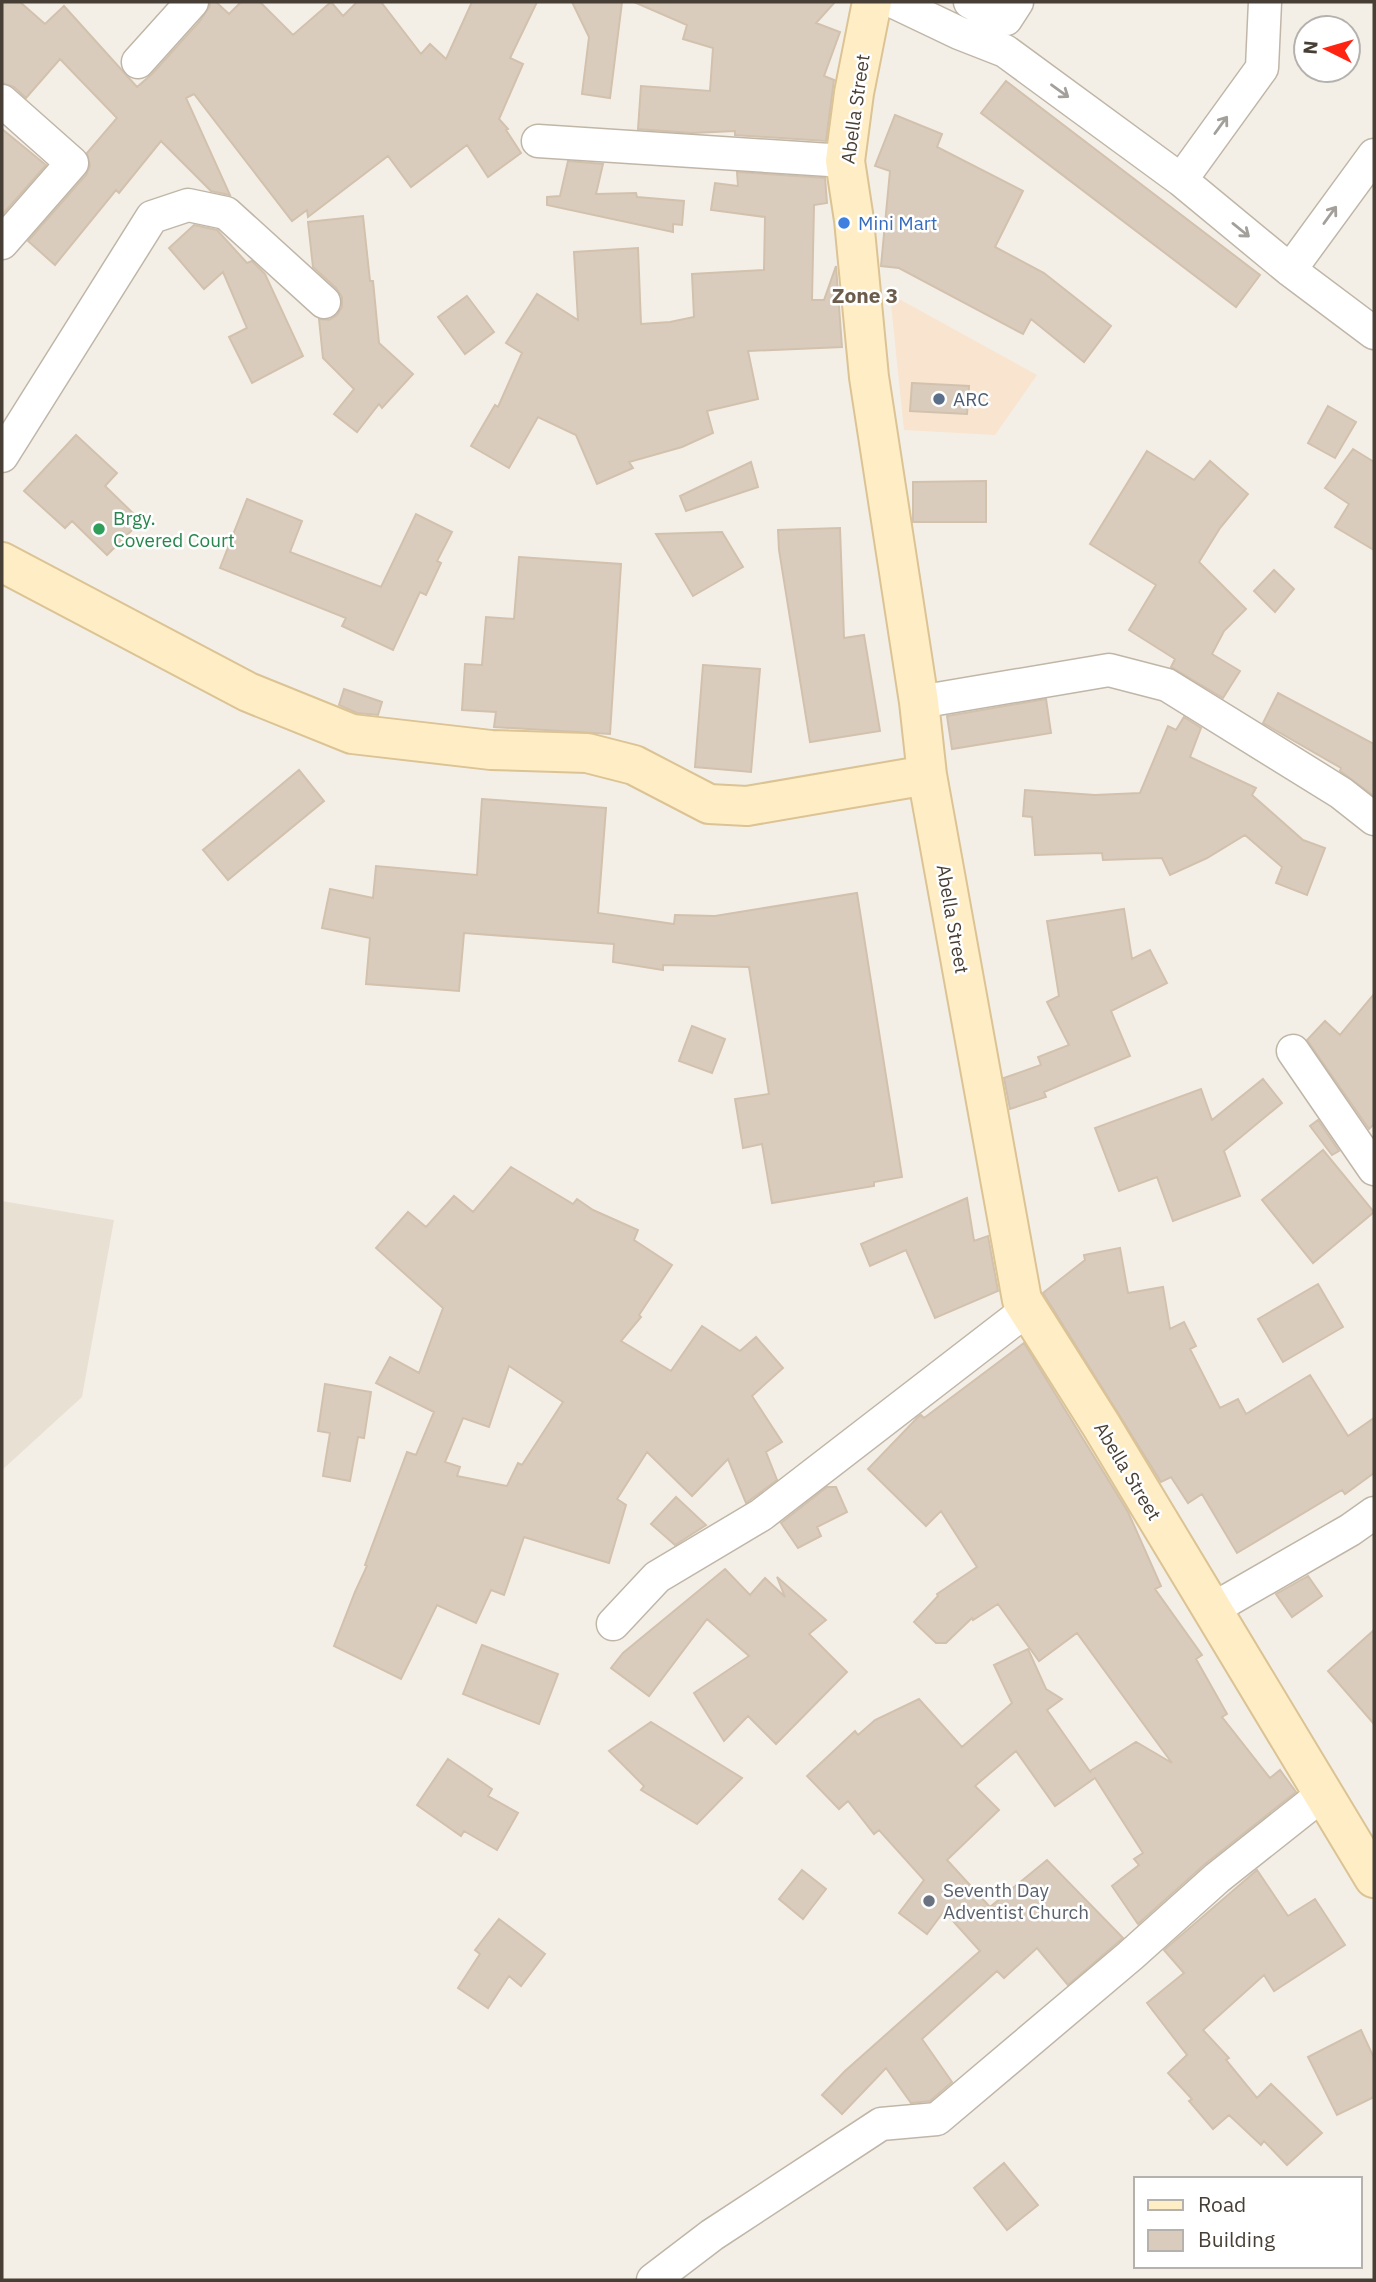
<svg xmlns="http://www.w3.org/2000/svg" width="1376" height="2282" viewBox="0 0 1376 2282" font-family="'IBM Plex Sans',sans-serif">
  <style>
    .residential { fill: #e8e0d3 }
    .commercial { fill: #f8e4cf }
    .building { fill: #daccbd; stroke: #d2c1ad; stroke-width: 2; fill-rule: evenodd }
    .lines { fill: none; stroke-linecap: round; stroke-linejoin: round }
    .street-casing { stroke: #c0b6a8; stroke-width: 35 }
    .secondary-casing { stroke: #dbc394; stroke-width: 42 }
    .street { stroke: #fff; stroke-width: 32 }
    .secondary { stroke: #ffedc5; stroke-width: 38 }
    .oneway { stroke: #a39f9a }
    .shop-dot { fill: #3f7fe0; stroke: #fff; stroke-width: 2.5 }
    .service-dot { fill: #5c6f8a; stroke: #fff; stroke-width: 2.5 }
    .leisure-dot { fill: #2e9e5b; stroke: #fff; stroke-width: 2.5 }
    .worship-dot { fill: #6b7280; stroke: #fff; stroke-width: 2.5 }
    .labels { text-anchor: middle; stroke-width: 5; stroke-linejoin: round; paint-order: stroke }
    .street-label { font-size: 19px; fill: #473f35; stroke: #fff }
    .shop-label { font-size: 19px; fill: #366cbe; stroke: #fff; text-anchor: start }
    .service-label { font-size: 19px; fill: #4e5e75; stroke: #fff; text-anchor: start }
    .leisure-label { font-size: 19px; fill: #27864d; stroke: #fff; text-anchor: start }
    .worship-label { font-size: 19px; fill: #5b616d; stroke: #fff; text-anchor: start }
    .neighbourhood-label { font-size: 21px; font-weight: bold; fill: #6b5c4b; stroke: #fff }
  </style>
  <rect width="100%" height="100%" fill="#f4efe6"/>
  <path class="residential" d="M2,1201L114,1220L82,1397L2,1470Z"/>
  <path class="commercial" d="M890,294L1037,375L995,435L904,430Z"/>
  <path class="building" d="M2,2H20L45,24L64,6L137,87L152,74L200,21L210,6V2H216L229,14L241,2H260L293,35L331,2L343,16L357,2H381L421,54L430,44L446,59L472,2H537L510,58L523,64L499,119L508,129L506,130L521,153L488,177L467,145L411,187L388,156L308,217L307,210L292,221L194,94L186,98L230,195L211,191L161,141L119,193L116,190L55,265L28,241L86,175L90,166L87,153L117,118L60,59L26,98L14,87L2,83Z
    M572,2H622L610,98L582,94L589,37Z
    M634,2H835L816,23L840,32L824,76L834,80L826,141L735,135V131L692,133L638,129L641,86L710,91L713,48L683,39L687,25Z
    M1006,81L1260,275L1236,307L981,113Z
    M895,115L942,134L937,147L1023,191L995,247L1044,273L1111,326L1084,362L1031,319L1023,334L899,268L881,266L890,171L875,166Z
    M2,129L46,165L2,215Z
    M568,161L603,164L596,194L636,193L637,197L684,201L682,225L673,224V232L547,205V197L560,196Z
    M737,172L825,178L827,203L814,205L812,300H824L836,266L842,347L748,351L758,399L707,411L713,433L682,447L629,462L633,468L597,484L576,435L538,417L509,468L471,446L495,405L498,407L522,353L506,343L537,294L578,320L574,252L638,248L641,324L670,322L694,317L692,274L764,270L765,217L711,210L715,183L738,186Z
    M363,216L370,281H373L379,343L413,374L382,408L379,404L357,432L334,414L354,389L323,358L319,319L329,320L337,315L342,307V297L336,288L313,267L308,222Z
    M194,225L217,230L247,263L252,261L265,274L303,356L252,383L229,337L247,328L223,272L204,289L169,248Z
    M467,296L494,332L465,354L438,317Z
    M912,383L969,386L967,414L910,411Z
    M1328,406L1356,422L1335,458L1308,443Z
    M76,435L117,473L105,486L141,521L107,555L72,521L65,528L24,491Z
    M1353,449L1374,462V550L1335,527L1349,504L1325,488Z
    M1147,451L1194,480L1210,461L1248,494L1220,528L1199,562L1246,609L1224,631L1212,654L1240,671L1223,698L1171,667L1175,659L1129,630L1156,585L1090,544Z
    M751,462L758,487L686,511L680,496Z
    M986,481V522H913V482Z
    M247,499L302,521L290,552L381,587L416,514L452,532L437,561L441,563L426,595L420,592L393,650L342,626L346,618L220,568Z
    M840,528L844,638L864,635L880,731L810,742L779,550L778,530Z
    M722,532L743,567L693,596L656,534Z
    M519,557L621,564L610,734L494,727L496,712L462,710L465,664L482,665L486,617L514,619Z
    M1274,570L1294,589L1275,612L1254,591Z
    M703,665L760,669L751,772L695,767Z
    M344,689L382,702L378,715L357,713L339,705Z
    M1278,693L1374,744V796L1340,771L1341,768L1263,723Z
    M1046,699L1051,733L952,749L947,716Z
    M1184,717L1201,728L1190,757L1256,788L1252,795L1303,840L1325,848L1307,895L1276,883L1282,867L1245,835L1207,858L1170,875L1162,858L1103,860L1102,853L1035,855L1032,817L1023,816L1025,790L1095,795L1140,793L1168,726L1176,730Z
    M299,770L324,801L228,880L203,850Z
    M482,799L606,808L598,913L674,924L675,915L715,916L857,893L902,1177L874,1182V1186L772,1203L762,1144L743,1148L735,1099L769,1094L749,967L663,965V970L613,962L614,944L464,933L459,991L366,984L370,938L322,928L330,889L373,898L376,866L477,875Z
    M1124,909L1132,959L1150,950L1167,983L1111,1011L1130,1056L1044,1092L1046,1097L1010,1109L1004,1078L1041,1065L1038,1057L1069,1045L1047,1002L1059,996L1047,921Z
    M1374,994V1124L1369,1129L1307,1040L1325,1021L1340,1035Z
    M692,1026L725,1039L712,1073L679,1061Z
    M1263,1079L1282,1103L1224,1151L1240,1196L1173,1221L1157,1177L1119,1191L1095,1128L1201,1089L1212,1120Z
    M1318,1120L1339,1151L1332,1155L1310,1126Z
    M1323,1150L1374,1212L1313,1263L1262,1200Z
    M511,1167L573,1204L577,1199L593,1210L638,1230L634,1240L672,1265L639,1315L641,1317L621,1341L671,1371L702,1326L740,1351L756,1337L783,1368L752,1396L782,1442L766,1452L777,1480L746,1503L728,1459L692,1496L647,1452L617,1499L626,1505L609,1563L524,1537L504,1595L491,1590L476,1623L437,1605L401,1679L334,1646L355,1592L367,1566L365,1565L407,1452L416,1455L434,1412L376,1383L390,1357L419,1373L443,1308L376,1248L408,1212L426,1227L454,1196L473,1212ZM509,1366L563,1402L522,1465L518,1463L507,1486L457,1476L460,1467L445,1462L463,1418L489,1427Z
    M967,1198L974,1241L988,1236L998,1291L935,1318L906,1250L870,1266L861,1244Z
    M1120,1248L1128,1293L1163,1287L1170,1329L1184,1322L1196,1346L1190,1349L1220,1408L1238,1399L1246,1414L1310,1375L1348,1436L1374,1418V1473L1345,1494L1342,1490L1237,1553L1202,1494L1188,1503L1171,1477L1161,1482L1043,1293L1085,1260L1084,1255Z
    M1318,1284L1343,1327L1283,1362L1258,1319Z
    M1024,1343L1128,1512L1161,1586L1155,1589L1202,1655L1196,1659L1227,1714L1222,1717L1270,1778L1280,1770L1296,1792L1205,1864L1138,1924L1112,1886L1139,1865L1134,1859L1143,1853L1095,1778L1055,1806L1016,1751L975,1786L999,1810L947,1860L990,1907L1047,1860L1123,1938L1068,1985L1037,1948L1004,1978L997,1971L922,2039L952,2082L930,2101L911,2103L886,2068L842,2114L822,2095L845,2071L980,1951L944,1911L927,1934L899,1913L924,1880L879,1830L874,1834L848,1801L839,1809L807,1776L855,1731L858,1735L875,1720L919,1699L962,1747L1012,1703L994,1665L1028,1649L1046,1689L1062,1699L1047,1710L1091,1773L1090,1771L1136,1742L1172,1763L1077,1633L1039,1661L998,1604L973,1620L972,1618L946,1643H936L914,1622L938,1596L937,1594L977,1567L941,1511L926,1526L868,1469L918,1417L921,1415L924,1418Z
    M325,1384L371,1392L364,1438L358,1437L350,1481L323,1476L330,1433L318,1431Z
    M827,1487H836L847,1512L817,1527L821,1536L798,1548L781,1523Z
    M676,1497L706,1525L675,1545L651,1524Z
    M725,1569L750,1595L765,1578L785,1597L777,1577L826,1620L809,1634L847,1672L776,1744L748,1716L724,1741L694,1693L749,1656L707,1619L649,1696L611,1668L623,1653Z
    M1308,1576L1322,1596L1292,1617L1276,1594Z
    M1374,1630V1724L1328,1671Z
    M482,1645L558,1674L539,1724L463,1694Z
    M651,1722L742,1778L697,1824L641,1790L644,1786L609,1751Z
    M448,1759L492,1789L488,1796L518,1813L497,1850L464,1831L461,1836L417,1805Z
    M802,1870L826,1889L803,1919L779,1899Z
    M1257,1870L1288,1916L1315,1899L1345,1945L1274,1991L1264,1975L1203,2030L1229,2058L1226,2060L1257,2098L1271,2084L1322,2133L1287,2165L1264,2141L1261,2145L1229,2115L1213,2129L1189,2101L1192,2099L1168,2073L1187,2055L1147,2003L1184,1973L1164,1950Z
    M499,1919L545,1954L521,1986L509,1976L488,2008L458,1988L480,1954L475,1950Z
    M1361,2030L1374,2058V2097L1337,2115L1308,2057Z
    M1004,2163L1038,2205L1007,2230L974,2188Z"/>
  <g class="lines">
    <g class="street-casing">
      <path id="street" d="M894,2L959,33L1005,51L1181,180L1290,270L1374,333
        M970,2L1002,19H1006L1017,2
        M138,62L192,2
        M2,101L72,163L2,243
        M538,141L845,161
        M1181,180L1262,68L1265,2
        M1290,270L1374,155
        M2,456L152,217L188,205L226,213L324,302
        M919,702L1109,670L1167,685L1341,793L1374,819
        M1293,1051L1374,1169
        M1211,1610L1350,1530L1374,1513
        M613,1624L657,1577L761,1515L1028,1309
        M653,2280L712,2235L881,2124L937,2119L1130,1956L1217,1878L1323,1794"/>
    </g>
    <g class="secondary-casing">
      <path id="secondary" d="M872,2L854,93L845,161L854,220L869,377L919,702L927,775L1022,1300L1101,1425L1374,1878
        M2,562L248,692L352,734L491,750L587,753L634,765L709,804L747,806L927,775"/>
    </g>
    <use href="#street" class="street"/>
    <use href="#secondary" class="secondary"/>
  </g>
  <defs><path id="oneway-shaft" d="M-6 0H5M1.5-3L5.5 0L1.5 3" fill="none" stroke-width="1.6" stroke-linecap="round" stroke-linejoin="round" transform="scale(1.75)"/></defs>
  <g class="oneway">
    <use href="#oneway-shaft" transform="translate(1060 91) rotate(36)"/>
    <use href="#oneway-shaft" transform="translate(1221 125) rotate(-54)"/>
    <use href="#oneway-shaft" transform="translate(1330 215) rotate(-54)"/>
    <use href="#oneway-shaft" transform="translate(1241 230) rotate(39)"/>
  </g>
  <circle class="shop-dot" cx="844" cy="223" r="7"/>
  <circle class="service-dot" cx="939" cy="399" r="7"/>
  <circle class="leisure-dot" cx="99" cy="529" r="7"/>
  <circle class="worship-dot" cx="929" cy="1901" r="7"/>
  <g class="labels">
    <g class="street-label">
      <text transform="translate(855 109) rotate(-82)" y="7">Abella Street</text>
      <text transform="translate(953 919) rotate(80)" y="7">Abella Street</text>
      <text transform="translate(1128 1471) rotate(59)" y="7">Abella Street</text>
    </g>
    <g class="shop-label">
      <text x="858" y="230">Mini Mart</text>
    </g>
    <g class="service-label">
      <text x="953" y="406">ARC</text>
    </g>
    <g class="leisure-label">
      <text x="113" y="525">Brgy.<tspan x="113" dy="22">Covered Court</tspan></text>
    </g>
    <g class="worship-label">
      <text x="943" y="1897">Seventh Day<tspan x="943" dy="22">Adventist Church</tspan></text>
    </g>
    <g class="neighbourhood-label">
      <text x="865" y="303">Zone 3</text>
    </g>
  </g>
  <rect width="1376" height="2282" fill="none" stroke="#473f35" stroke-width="7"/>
  <rect x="1134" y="2177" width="228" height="91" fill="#ffffff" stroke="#b5b2ae" stroke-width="2"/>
  <rect x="1148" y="2200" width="35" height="10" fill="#ffedc5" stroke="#b5b2ae" stroke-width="2"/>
  <text x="1198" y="2212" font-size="21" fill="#473f35">Road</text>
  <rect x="1148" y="2230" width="35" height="21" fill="#daccbd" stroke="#b5b2ae" stroke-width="2"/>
  <text x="1198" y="2247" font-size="21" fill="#473f35">Building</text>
  <g transform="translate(1327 49) rotate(275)"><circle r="33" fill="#ffffff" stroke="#b5b2ae" stroke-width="2"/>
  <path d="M0-5L12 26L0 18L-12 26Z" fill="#ff2412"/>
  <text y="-10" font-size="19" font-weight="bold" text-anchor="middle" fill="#473f35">N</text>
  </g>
</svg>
